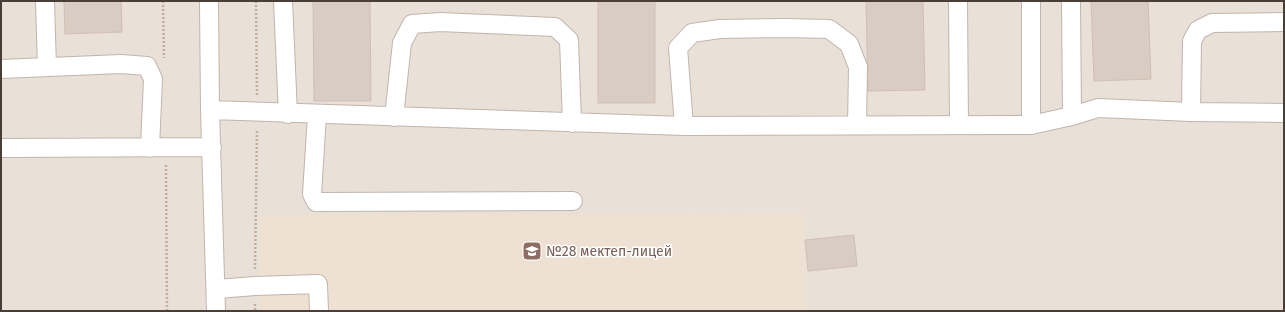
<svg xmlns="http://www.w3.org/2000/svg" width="1285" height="312" viewBox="0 0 1285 312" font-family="'Fira Sans',sans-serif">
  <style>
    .residential { fill: #e9e0d8 }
    .education { fill: #eee1d4 }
    .building { fill: #d9ccc2; stroke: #d1bfb2 }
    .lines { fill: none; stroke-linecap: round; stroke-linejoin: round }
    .minor-casing { stroke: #c0b5ac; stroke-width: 20 }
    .path { stroke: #c2ae9d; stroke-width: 2.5; stroke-dasharray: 2 2; stroke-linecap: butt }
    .minor { stroke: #fff; stroke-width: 18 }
    .labels { text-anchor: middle; stroke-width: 3; stroke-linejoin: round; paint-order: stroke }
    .education-label { font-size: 14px; fill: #785e54; stroke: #fff; text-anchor: start }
  </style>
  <rect width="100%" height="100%" fill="#f5efea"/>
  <path class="residential" d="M1,1H1284V311H1Z"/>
  <path class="education" d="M805,213L806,311H260L259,215Z"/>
  <path class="building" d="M64,1H121L122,32L65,34Z
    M313,1H370L371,101H314Z
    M598,1H655V103H598Z
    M866,1H923L925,90L868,91Z
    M1091,1H1148L1151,79L1094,81Z
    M854,235L857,266L808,271L805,240Z"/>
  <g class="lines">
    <g class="minor-casing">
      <path id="minor" d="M209,1L210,110L216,311
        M283,1L288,114
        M958,1L959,125
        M1071,1L1072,116
        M45,2L47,67
        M1,69L121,64L147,66L153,79L150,148
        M210,110L684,126L1031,125L1072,116L1098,108L1191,112L1284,113
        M1191,112L1192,41L1198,30L1212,23L1284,22
        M317,115L312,194L316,202L573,201
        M394,117L402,43L412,24L440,22L555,27L569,40L572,123
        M1031,125V1
        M684,126L678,48L692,33L720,29L785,28L829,29L849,44L858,67L857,125
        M1,148L212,147
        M217,289L255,286L318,284L319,311"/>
    </g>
    <path class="path" d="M163,1L164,58
      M256,1L257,95
      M166,165L167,311
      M255,269L257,130
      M255,304V311"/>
    <use href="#minor" class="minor"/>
  </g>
  <defs>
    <g id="school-square" transform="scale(1)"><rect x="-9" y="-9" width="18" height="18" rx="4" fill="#8d6e63" stroke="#fff"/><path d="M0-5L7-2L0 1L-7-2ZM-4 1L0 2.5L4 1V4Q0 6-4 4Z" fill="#fff"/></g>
  </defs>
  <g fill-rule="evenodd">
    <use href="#school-square" x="532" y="251"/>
  </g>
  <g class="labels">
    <g class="education-label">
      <text x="546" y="256">№28 мектеп-лицей</text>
    </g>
  </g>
  <rect width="1285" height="312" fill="none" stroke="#493f38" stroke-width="4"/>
</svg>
